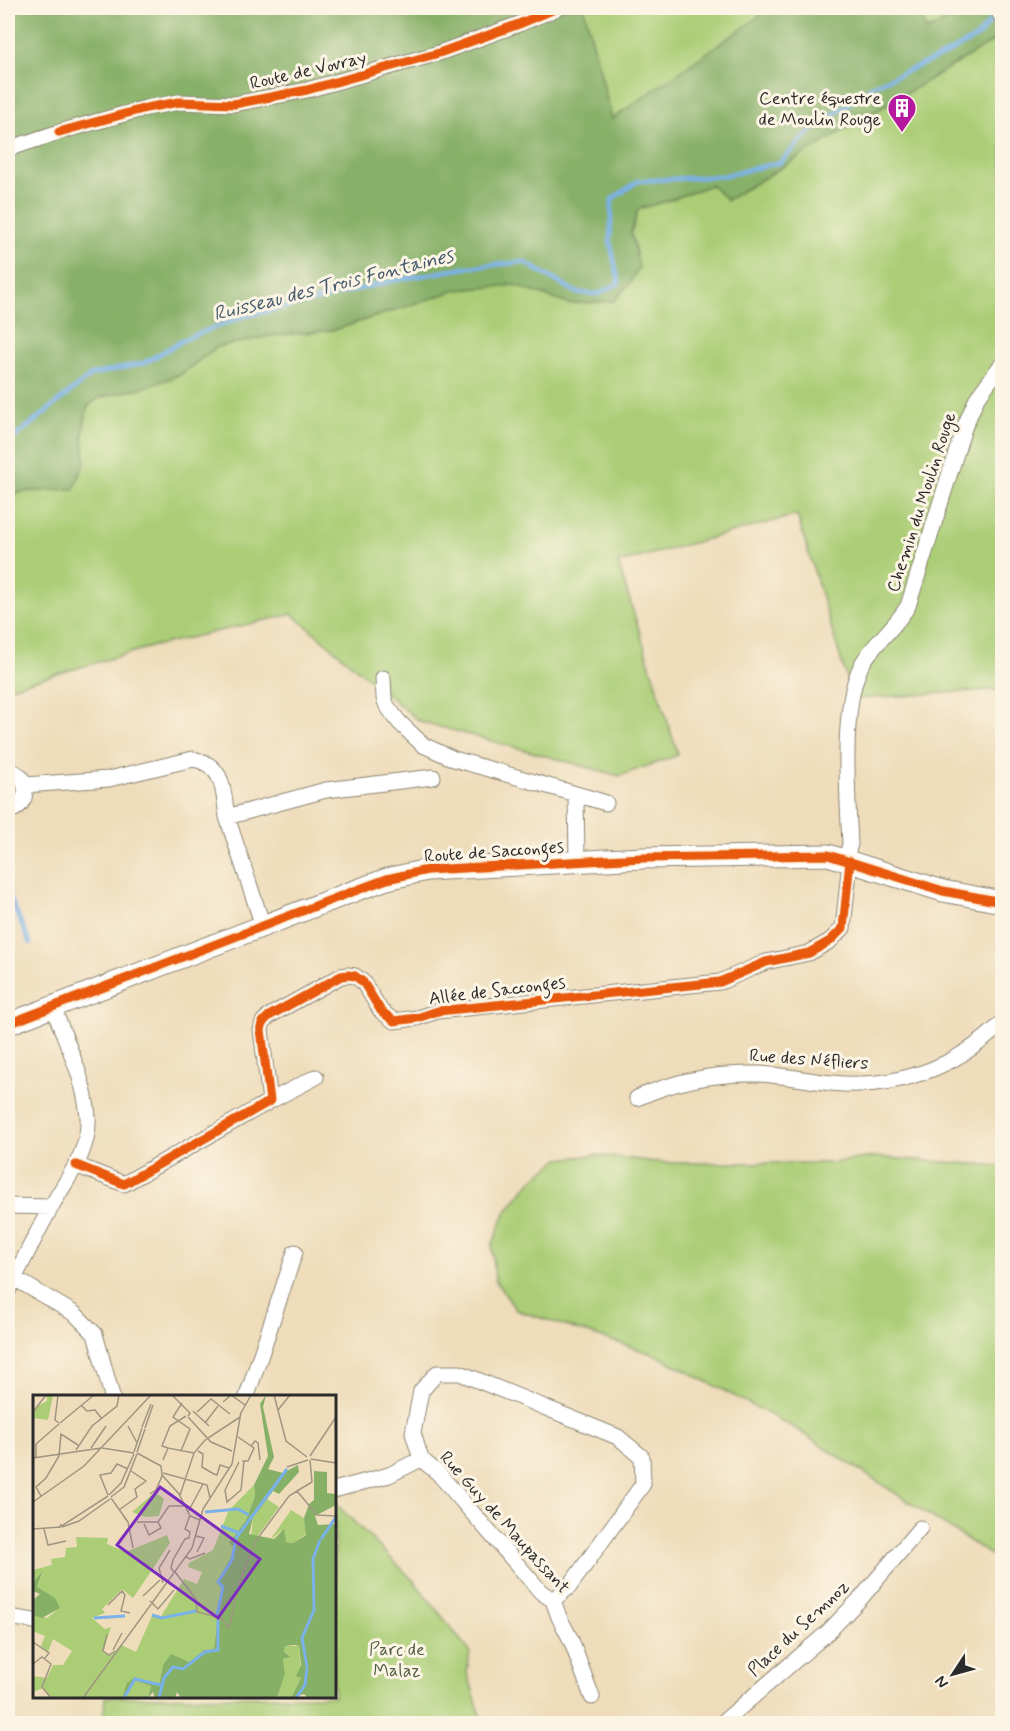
<svg xmlns="http://www.w3.org/2000/svg" width="1010" height="1731" viewBox="0 0 1010 1731" font-family="Mynerve,sans-serif">
  <style>
    .green { fill: #aacd76; stroke: #6a7c50; stroke-width: 1.5 }
    .forest { fill: #87b067; stroke: #596e49; stroke-width: 1.5 }
    .lines { fill: none; stroke-linecap: round; stroke-linejoin: round }
    .stream { stroke: #79b1e8; stroke-width: 4.5 }
    .street-casing { stroke: #8c8472; stroke-width: 17 }
    .secondary-casing { stroke: #8c8472; stroke-width: 23 }
    .street { stroke: #fff; stroke-width: 15 }
    .secondary { stroke: #fff; stroke-width: 21 }
    .cycleway-casing { stroke: #fcf5e5; stroke-width: 13 }
    .cycleway { stroke: #e8590c; stroke-width: 9 }
    .labels { text-anchor: middle; stroke-width: 6; stroke-linejoin: round; paint-order: stroke }
    .street-label { font-size: 18px; fill: #2b2b2b; stroke: #fcf5e5 }
    .poi-label { font-size: 18px; fill: #2b2b2b; stroke: #fcf5e5; text-anchor: end }
    .park-label { font-size: 18px; fill: #515c42; stroke: #fcf5e5 }
    .water-label { font-size: 20px; font-style: italic; fill: #465a6d; stroke: #fcf5e5 }
    .inset-river { fill: none; stroke: #79b1e8; stroke-width: 3 }
    .inset-road { fill: none; stroke: #a09581; stroke-width: 1.5 }
    .view { fill: #7b2cbf; fill-opacity: 0.15; stroke: #7b2cbf; stroke-width: 3 }
    .inset-edge { fill: none; stroke: #2b2b2b; stroke-width: 3 }
  </style>
  <rect width="100%" height="100%" fill="#fcf5e5"/>
  <filter id="ink" filterUnits="userSpaceOnUse"><feTurbulence type="fractalNoise" baseFrequency=".0167" numOctaves="2"/><feDisplacementMap in="SourceGraphic" scale="12" xChannelSelector="R" yChannelSelector="G"/><feConvolveMatrix kernelMatrix="1 2 1 2 8 2 1 2 1" color-interpolation-filters="sRGB"/></filter>
  <filter id="wash" filterUnits="userSpaceOnUse"><feTurbulence type="fractalNoise" baseFrequency=".008" numOctaves="4" result="noise"/><feDisplacementMap in="SourceGraphic" scale="24" xChannelSelector="R" yChannelSelector="G"/><feGaussianBlur stdDeviation="1.35" result="paint"/><feColorMatrix in="noise" values="0 0 0 0 0 0 0 0 0 0 0 0 0 0 0 0 0 1.4 0 .05"/><feComposite in="paint" operator="in"/></filter>
  <g filter="url(#wash)">
    <rect width="100%" height="100%" fill="#eedcba"/>
    <path class="green" d="M584,8H766L757,18L612,119Z
      M921,8H977L925,31Z
      M1002,36V689L853,699L797,515L618,563L678,755L619,776L419,721L292,614L154,646L8,688V495L23,492L85,462L83,435L87,407L99,398L152,385L181,374L217,347L269,336L334,330L456,290L514,285L569,304L639,268L631,233L638,209L673,199L711,185Z
      M597,1155L667,1163H832L873,1157L1002,1166V1562L793,1427L656,1355L516,1310L495,1280L492,1246L505,1213L531,1181L559,1159Z
      M335,1503L414,1581L470,1652L467,1672L483,1723H103L105,1697L334,1696Z"/>
    <path class="forest" d="M8,8H584L612,119L757,18L766,8H921L926,31L977,8H1002V36L727,200L711,185L673,199L638,209L631,233L639,267L630,283L614,301L569,304L514,285L457,290L334,330L269,336L217,347L181,374L152,385L99,398L87,407L83,435L85,462L74,489L23,492L8,495Z"/>
    <g class="lines">
      <path class="stream" d="M8,439L15,437L91,375L144,363L187,338L245,316L313,301L391,281L470,267L524,262L577,293L598,294L619,283L610,241L612,199L638,181L723,176L781,162L807,134L874,85L942,56L977,37L996,14
        M8,894L30,943"/>
    </g>
  </g>
  <g filter="url(#ink)">
    <g class="lines">
      <g class="street-casing">
        <path id="street" d="M997,8L1002,17
          M8,149L59,132L146,108L179,102L234,104L307,90L439,53L519,24L557,8
          M383,678L384,698L387,706L399,722L423,745L454,759L576,794L577,862
          M8,770C31,774 31,807 8,811
          M25,785L109,779L193,759C225,765 223,791 227,817
          M576,794L606,803
          M846,860L850,844C848,798 839,697 865,659C878,640 895,627 908,606L964,428L977,398L1002,364
          M263,926L227,817L326,790L433,777
          M637,1098C674,1081 716,1073 758,1074C782,1075 806,1080 831,1083C895,1090 956,1068 1002,1023
          M270,1101L316,1077
          M76,1165L124,1184L270,1101L261,1030L263,1022L269,1016L341,976L348,975L355,976L363,982L381,1011L394,1021L417,1018L438,1011L720,982L766,962L809,953L830,941L843,928L850,861
          M8,1206L51,1207
          M14,1278L75,1314L95,1334L112,1396
          M8,1291C22,1263 35,1236 50,1209C66,1179 90,1153 88,1117C85,1079 66,1042 53,1007
          M247,1396L295,1252
          M421,1459L413,1433L421,1391L437,1373H460L618,1437L642,1457L643,1484L569,1587L553,1600
          M334,1490L389,1475L421,1459L438,1473L541,1592L553,1600L559,1617L571,1640L592,1697
          M8,1617L34,1621
          M721,1724L827,1633L861,1598L920,1528"/>
      </g>
      <g class="secondary-casing">
        <path id="secondary" d="M8,1024L349,893L387,879L427,870L642,858L828,855L943,891L1002,902"/>
      </g>
      <use href="#street" class="street"/>
      <use href="#secondary" class="secondary"/>
      <g class="cycleway-casing">
        <path id="cycleway" d="M59,132L146,108L179,102L234,104L307,90L439,53L519,24L557,8
          M8,1024L349,893L387,879L427,870L642,858L828,855L943,891L1002,902
          M76,1165L124,1184L270,1101L261,1030L263,1022L269,1016L341,976L348,975L355,976L363,982L381,1011L394,1021L417,1018L438,1011L720,982L766,962L809,953L830,941L843,928L850,861"/>
      </g>
      <use href="#cycleway" class="cycleway"/>
    </g>
  </g>
  <defs>
    <g id="building-pin" transform="scale(1.5)"><path d="M0 17L-7.5 6A9.5 9.5 0 1 1 7.5 6Z" fill="#b5179e" stroke="#fcf5e5"/><path d="M-4-6H4V6H1V3H-1V6H-4ZM-2.5-4.3h1.7v1.8h-1.7ZM.8-4.3h1.7v1.8H.8ZM-2.5-1h1.7V.8h-1.7ZM.8-1h1.7V.8H.8Z" fill="#fff"/></g>
  </defs>
  <g fill-rule="evenodd">
    <use href="#building-pin" x="902" y="108"/>
  </g>
  <g class="labels">
    <g class="street-label">
      <text transform="translate(308 70) rotate(-13)" y="6">Route de Vovray</text>
      <text transform="translate(921 502) rotate(-72)" y="6">Chemin du Moulin Rouge</text>
      <text transform="translate(494 851) rotate(-4)" y="6">Route de Sacconges</text>
      <text transform="translate(497 990) rotate(-7)" y="6">Allée de Sacconges</text>
      <text transform="translate(809 1059) rotate(4)" y="6">Rue des Néfliers</text>
      <text transform="translate(505 1522) rotate(48)" y="6">Rue Guy de Maupassant</text>
      <text transform="translate(798 1628) rotate(-43)" y="6">Place du Semnoz</text>
    </g>
    <g class="poi-label">
      <text x="881" y="104">Centre équestre<tspan x="881" dy="21">de Moulin Rouge</tspan></text>
    </g>
    <g class="park-label">
      <text x="397" y="1655">Parc de<tspan x="397" dy="21">Malaz</tspan></text>
    </g>
    <g class="water-label">
      <text transform="translate(333 284) rotate(-14)" y="7">Ruisseau des Trois Fontaines</text>
    </g>
  </g>
  <g transform="translate(33 1395)">
    <rect width="303" height="303" fill="#eedcba"/>
    <path d="M14,0H20L15,25L0,23L3,12L14,6ZM221,90L222,101L213,125L196,148L200,152L198,162L186,185L188,193L181,254L171,255L156,267L144,263L130,270L126,290L102,282L89,303H19L10,293L0,297V281L14,283L20,270H30L39,256L20,244L15,257L8,251L12,241L0,236V220L14,223L24,215L4,192L10,178L0,187V175L19,170L18,164L32,162L33,153L44,152L43,142L75,143L74,149L93,157L134,140L137,148L100,203L89,194L69,214L72,218L59,223L72,234L78,232L70,257L78,260L88,250L103,257L119,221L127,223L151,184L164,189L169,177L155,172L156,168L180,155L196,115ZM122,97L131,104L126,121L112,122L99,117ZM234,104L246,112L224,142H218L220,123ZM258,115L271,123L276,137L260,148L253,147L248,136L237,145ZM252,251H266L268,283L258,303H244L252,279L250,264L258,262L251,257ZM103,286L118,291L115,303H91Z" fill="#aacd76"/>
    <path d="M233,0L230,12L241,62L235,74L250,78L265,70L266,77L246,99L240,96L220,123L216,139L241,144L251,134L253,147L260,148L273,140L271,123L276,109L281,105V76L294,77V98L303,99V110L282,121L285,130L303,129V303H275L271,299L258,303L268,283L263,281L268,270L266,251L262,250L252,251L251,257L258,262L250,264L252,279L244,303H148L144,297L142,303H122L120,297L115,303L118,291L103,286L89,303L94,288L102,282L126,290L130,270L138,259L156,267L171,255L181,254L188,193L184,187L198,162L200,152L196,148L213,125L222,101L221,90L235,61L227,9ZM10,176L4,192L22,203L27,213L9,223L0,220V205L7,199L0,196V187Z" fill="#87b067"/>
    <path class="inset-river" d="M172,117L205,114L216,120M188,131L206,138M288,144L303,122M119,220L129,223L163,216M184,220L190,192L185,187L199,165L203,143L254,74M61,223L92,221M274,272L269,243L281,215L280,164L287,145M91,303L102,284L128,290M126,303L131,283L140,272L150,274L172,257L185,255V225M263,303L272,290L274,273"/>
    <path class="inset-road" d="M25,0L22,25L26,28M139,0L157,18L155,21M241,0L253,46L274,62M190,7L198,0L212,10M48,10L54,16L62,15L69,24M245,15L257,0M160,16L176,31M0,17L13,0M164,17L178,4L197,19M208,18L218,0M155,22L178,47L199,56M27,28L61,0M172,28L185,11M95,31L104,48M109,32L118,9M112,33L120,10M205,42L221,53L215,66H209M218,51L222,46L225,48L227,65M58,53L73,31M69,53L101,58M135,53L129,51L137,31L153,21M43,55L59,31L84,11L86,0M148,56L157,34L140,22L149,8M165,56L170,59L169,72L181,79L184,80L187,70L196,73M101,57L109,33M104,57L112,34M104,58L128,71L129,80L146,99L157,121L167,125M277,61L303,22M3,62V49L26,29M0,63L68,53M278,64L303,68M130,65L135,53L161,58M206,67L192,95L194,107L208,95L211,66M254,72L275,65M130,78L174,90L177,103M264,96L279,87L277,65M117,99L123,95L129,81M75,100L67,80L78,78L84,69L95,74M76,100L88,88L101,59M147,100L161,58L172,45L207,22M8,101L3,92L13,83L26,61L28,39L45,50M78,102L91,92L104,59M78,103L95,127L91,122M0,107L51,71L118,0M86,115L104,102L102,94L113,86L98,76M155,117L170,89M95,127L100,153M104,127H125L136,111H153M28,129L27,132L75,101M111,129L116,140L128,133L125,127M29,132L46,126L77,104M0,134L27,132M11,134L15,150L33,146M163,141L171,143L164,157M153,162L157,164L172,158M141,177L138,173L140,165L152,144L156,143L157,137L152,134L157,120M142,177L163,204L164,217L188,223L196,233L206,188L222,147L256,101L264,96L284,120L303,121M130,188L126,173L137,155M110,201L127,185M117,206L125,214L141,195M75,210L89,196L92,200L88,216L97,218M74,239L70,256L76,260L82,256M0,247L16,258L12,263M80,255L89,238M0,269L9,262L18,269L9,292L18,303M50,303L159,153L170,114L199,69L208,17"/>
    <path class="view" d="M127,92L227,164L185,223L84,150Z"/>
    <rect width="303" height="303" class="inset-edge"/>
  </g>
  <rect width="1010" height="1731" fill="none" stroke="#fcf5e5" stroke-width="30"/>
  <g transform="translate(953 1674) rotate(234)" stroke="#fcf5e5" stroke-width="4.5" paint-order="stroke">
  <path d="M0-4.5L10 22L0 15L-10 22Z" fill="#2b2b2b"/>
  <text y="-9" font-size="16" font-weight="bold" text-anchor="middle" fill="#2b2b2b">N</text>
  </g>
</svg>
